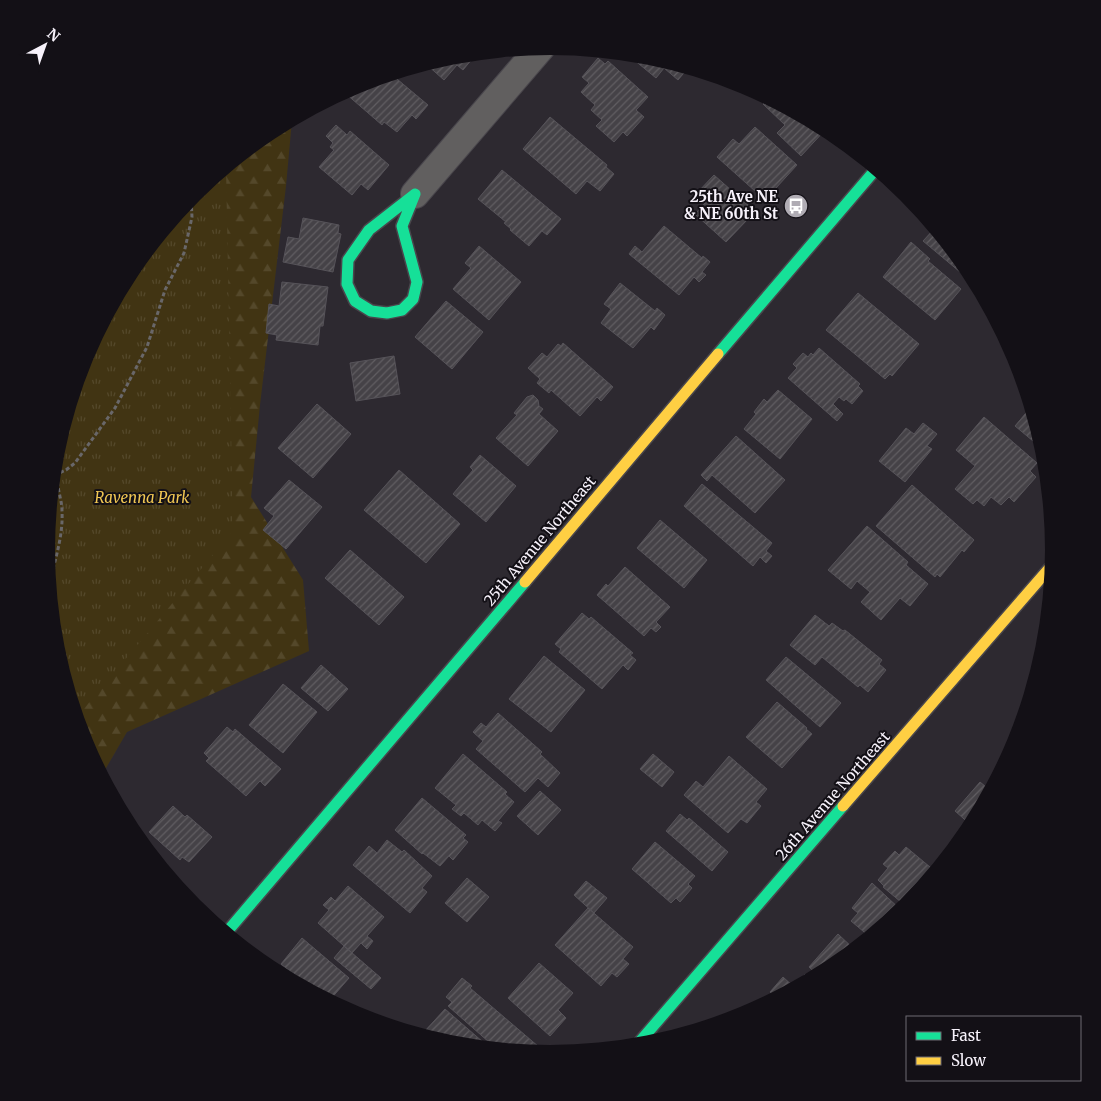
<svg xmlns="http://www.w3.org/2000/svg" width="1101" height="1101" viewBox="0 0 1101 1101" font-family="Merriweather,serif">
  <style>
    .forest { fill: url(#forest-firs) }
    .park { fill: url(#park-tufts) }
    .building { fill: url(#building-hatch); stroke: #565359 }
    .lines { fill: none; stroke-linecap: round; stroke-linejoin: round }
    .street-casing { stroke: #49464c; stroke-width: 30 }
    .fast-casing { stroke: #49464c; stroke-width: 14 }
    .slow-casing { stroke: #49464c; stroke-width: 14 }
    .path { stroke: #696769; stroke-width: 3; stroke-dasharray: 4 2.5; stroke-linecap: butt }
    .street { stroke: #615f5f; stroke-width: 28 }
    .fast { stroke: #16e098; stroke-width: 11 }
    .slow { stroke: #ffcf43; stroke-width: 11 }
    .labels { text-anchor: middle; stroke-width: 4; stroke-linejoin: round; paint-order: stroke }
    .poi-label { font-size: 15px; font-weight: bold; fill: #f7f2fb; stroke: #131016; text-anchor: end }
    .park-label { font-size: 15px; font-style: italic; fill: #f1c753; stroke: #131016 }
    .street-label { font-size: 15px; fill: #f7f2fb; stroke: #131016 }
  </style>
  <defs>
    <pattern id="forest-firs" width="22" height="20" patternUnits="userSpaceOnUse" patternTransform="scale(1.25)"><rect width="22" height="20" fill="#413413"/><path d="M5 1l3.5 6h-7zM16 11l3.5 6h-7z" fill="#54482a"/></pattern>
    <pattern id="park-tufts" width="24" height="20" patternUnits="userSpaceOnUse" patternTransform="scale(1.25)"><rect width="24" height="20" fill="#413413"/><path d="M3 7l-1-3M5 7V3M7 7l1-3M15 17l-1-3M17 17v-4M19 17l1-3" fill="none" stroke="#54482a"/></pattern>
    <pattern id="building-hatch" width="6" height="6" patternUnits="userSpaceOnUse" patternTransform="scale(1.25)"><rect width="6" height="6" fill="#454247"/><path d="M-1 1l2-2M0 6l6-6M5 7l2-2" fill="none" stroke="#615e62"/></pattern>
  </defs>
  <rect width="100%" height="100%" fill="#2d2930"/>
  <path class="forest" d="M292,120L286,186L260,405L251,497L303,580L309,651L127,732L102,775L85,743L56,649L46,550L56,452L85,357L131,270L194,194L271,131Z"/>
  <path class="park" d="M226,167L233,531L77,717L56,649L46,550L56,452L85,357L131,270L194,194Z"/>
  <path class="building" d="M477,53L463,70L457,65L444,80L426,64L452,56Z
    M637,55L649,56L688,68L678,80L664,68L656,78L633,59Z
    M598,58L605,64L608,61L648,97L636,110L644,117L627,136L623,132L614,142L596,126L602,120L591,110L595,105L581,92L589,83L582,77Z
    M391,74L428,105L416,119L412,115L397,132L384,122L382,125L345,93L342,97L339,94L358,85Z
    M769,98L826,129L801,156L777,133L785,125L763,104Z
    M550,117L607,165L606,167L614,174L600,191L587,181L576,194L523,149Z
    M336,125L347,135L350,131L389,165L368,190L361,184L352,195L319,167L334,150L330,147L333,143L326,136Z
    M755,127L797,165L765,200L717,157L733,139L739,144Z
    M502,170L561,219L547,235L542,231L529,246L510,230L511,229L504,223L506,222L478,199Z
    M714,175L749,206L742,214L748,219L726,242L695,214L707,201L697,193Z
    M303,218L339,225L338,233L341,234L333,272L283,262L288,237L299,239Z
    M664,226L702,258L703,256L710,262L702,272L706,275L699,282L694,277L679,295L629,254L635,246L642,252Z
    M935,228L970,271L978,287L923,241Z
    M911,242L930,259L928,261L961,289L935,320L883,277Z
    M479,246L521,282L489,320L453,289L471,268L465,263Z
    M282,282L328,287L323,326H320L318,345L276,340L277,335L266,333L269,304L279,306Z
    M620,283L655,311L657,308L665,315L654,330L651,327L633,348L601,323L611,309L604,304Z
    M858,293L919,344L892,376L890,374L885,379L826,330Z
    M446,301L483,332L452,369L415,337Z
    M563,343L613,387L601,401L597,397L580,416L551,390L549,393L537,383L540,379L528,368L542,353L547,357L558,344L561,346Z
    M819,348L860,384L858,386L863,391L852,404L846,399L844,401L839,397L833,404L843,414L837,421L788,378L797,368L793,364L803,353L808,357L811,353L813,355Z
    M394,356L400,394L356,401L350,363Z
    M778,390L812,419L780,459L744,429L756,414L754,412L764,399L767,402Z
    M533,395L538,400L539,406L543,409L539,414L558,431L528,466L496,438L517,415L514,413L527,397Z
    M317,404L351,434L313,478L278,448Z
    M1031,407L1041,440L1037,437L1033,441L1015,426Z
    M984,417L1037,463L1030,471L1036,477L1014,502L1009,497L1001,505L991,497L984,506L977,500L973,504L955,489L975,466L956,450Z
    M923,423L937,434L927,446L932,449L905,482L879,461L906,428L914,434Z
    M736,436L785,480L755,513L712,475L707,481L701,475Z
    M480,455L516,486L486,522L453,494L473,470L470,467Z
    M399,470L460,524L426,563L364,510Z
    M289,480L322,507L286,549L263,530L274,516L264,508Z
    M702,484L772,543L766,551L772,556L766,563L760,557L753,566L684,506Z
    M912,485L974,540L964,552L962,550L940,577L937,574L935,577L876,526Z
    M660,520L707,560L684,588L637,548Z
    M867,526L908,562L906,565L928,584L910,606L900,598L881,620L861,602L870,592L857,581L851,589L828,570Z
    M350,550L404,597L379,625L325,578Z
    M625,567L670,607L656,622L661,627L656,632L651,628L644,636L597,595L606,584L608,586Z
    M582,613L589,619L591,617L633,653L630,655L636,660L628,670L623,665L602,689L559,652L561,649L555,644Z
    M815,615L829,626L832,623L843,631L845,630L882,660L879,664L886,670L868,692L860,685L858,687L822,657L815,665L790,645Z
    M544,656L585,690L551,732L509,699Z
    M786,657L841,703L820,727L766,680Z
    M321,665L348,689L328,711L301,688Z
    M283,684L317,712L283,753L249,725Z
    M777,702L807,728L806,729L812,734L782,768L746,737Z
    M498,713L542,752L540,754L560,773L548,787L538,778L525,792L476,749L483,741L473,732L481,723L486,727Z
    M227,727L233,732L235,729L281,769L265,786L260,781L246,796L206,761L209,758L204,753Z
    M463,754L507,792L505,794L514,802L498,821L502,823L495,831L482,820L478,825L464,813L461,816L452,809L456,805L435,788Z
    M653,754L674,772L662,787L640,769Z
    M729,756L767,789L756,802L761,806L747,823L741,819L728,833L684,795L696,781L703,787Z
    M980,782L991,791L972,826L955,811Z
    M540,791L561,810L538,835L517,816Z
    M422,798L466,835L463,838L468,842L453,860L449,856L440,866L423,853L422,854L395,830Z
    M173,806L185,817L187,815L212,837L189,862L182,857L180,860L149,832Z
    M680,814L687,820L689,818L728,852L712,871L666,831Z
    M387,840L402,852L404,850L432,876L422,888L427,892L410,913L353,865L369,846L377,853Z
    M655,842L695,876L688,884L692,888L680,902L676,898L671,903L632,869Z
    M906,847L936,872L907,907L883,887L884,886L878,880L888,868L883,864L895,851L899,855Z
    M467,878L489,897L467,922L445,903Z
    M586,881L607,898L594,913L574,895Z
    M872,883L902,911L870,937L851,921L858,913L852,908Z
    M348,886L384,917L367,936L373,941L367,949L361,943L352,953L318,923L329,910L323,905L331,897L335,901Z
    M588,908L633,947L623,959L629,964L617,977L612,973L601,986L555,945Z
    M838,934L855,950L830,970L819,976L809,967Z
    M302,938L349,978L329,1001L292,981L296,976L281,964Z
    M344,946L381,978L371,989L334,958Z
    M539,963L573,993L558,1010L566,1018L550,1036L508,998Z
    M805,974L812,980L774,1000L772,998L775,996L770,992L783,977L794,987Z
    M462,978L472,986L470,988L539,1047L534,1053L498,1050L448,1006L452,1002L446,997Z
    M445,1009L491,1049L452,1045L432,1039L424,1032Z"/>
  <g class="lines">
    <g class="street-casing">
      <path id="street" d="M415,194L541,47"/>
    </g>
    <g class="fast-casing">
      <path id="fast" d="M415,194L402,226L417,282L413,299L402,310L387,313L371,311L355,301L347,284L348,260L369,230Z
        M718,354L876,169
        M226,933L525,582
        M636,1046L843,806"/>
    </g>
    <g class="slow-casing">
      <path id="slow" d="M525,582L718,354
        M843,806L1053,564"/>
    </g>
    <path class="path" d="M54,471L59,473L66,470L75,463L115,408L147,347L165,290L184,253L192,217L191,198
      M53,569C58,550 63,531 62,511C62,497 55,487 59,473"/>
    <use href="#street" class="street"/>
    <use href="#fast" class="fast"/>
    <use href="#slow" class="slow"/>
  </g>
  <defs>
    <g id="bus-disc" transform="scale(1.25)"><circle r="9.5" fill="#b0acb4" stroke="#131016"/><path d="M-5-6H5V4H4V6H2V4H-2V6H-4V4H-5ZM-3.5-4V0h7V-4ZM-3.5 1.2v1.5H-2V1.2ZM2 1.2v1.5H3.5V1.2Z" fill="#fff"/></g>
  </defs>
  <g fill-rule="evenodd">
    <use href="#bus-disc" x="796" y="206"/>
  </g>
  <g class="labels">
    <g class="poi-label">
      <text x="778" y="202">25th Ave NE<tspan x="778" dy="17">&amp; NE 60th St</tspan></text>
    </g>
    <g class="park-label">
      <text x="142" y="503">Ravenna Park</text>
    </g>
    <g class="street-label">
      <text transform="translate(540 541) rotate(-50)" y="5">25th Avenue Northeast</text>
      <text transform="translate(833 796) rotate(-49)" y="5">26th Avenue Northeast</text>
    </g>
  </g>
  <path d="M0 0H1101V1101H0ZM55 550a495 495 0 1 1 990 0a495 495 0 1 1-990 0Z" fill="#131016" fill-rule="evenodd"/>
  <rect x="906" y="1016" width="175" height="65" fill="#131016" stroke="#6e6a72"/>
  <rect x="916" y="1032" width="25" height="8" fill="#16e098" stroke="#6e6a72"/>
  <text x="951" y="1041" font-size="15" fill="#f7f2fb">Fast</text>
  <rect x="916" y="1057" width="25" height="8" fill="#ffcf43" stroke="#6e6a72"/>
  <text x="951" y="1066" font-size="15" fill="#f7f2fb">Slow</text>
  <g transform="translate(45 45) rotate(41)" stroke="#131016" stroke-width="4" paint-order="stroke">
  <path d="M0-4L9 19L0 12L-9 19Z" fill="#f7f2fb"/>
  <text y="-8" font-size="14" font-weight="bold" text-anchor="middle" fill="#f7f2fb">N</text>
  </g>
</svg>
